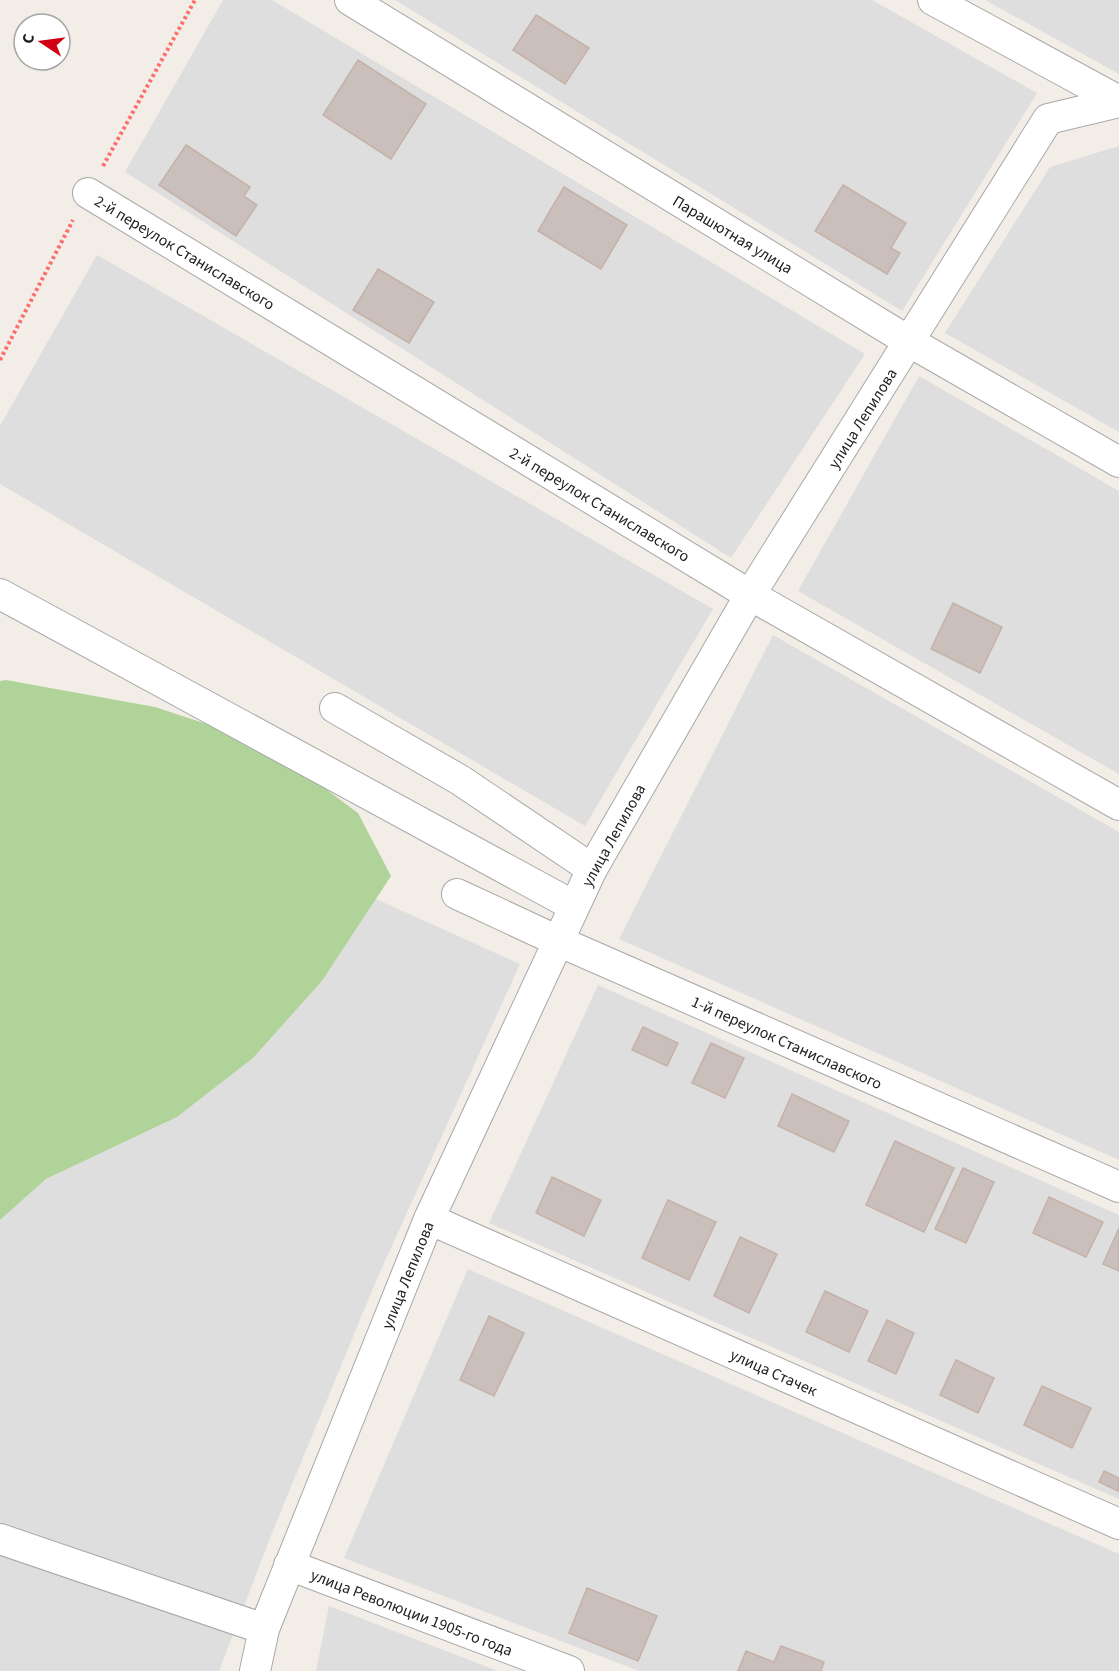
<svg xmlns="http://www.w3.org/2000/svg" width="1119" height="1671" viewBox="0 0 1119 1671" font-family="'Source Sans 3',sans-serif">
  <style>
    .residential { fill: #dfdede }
    .forest { fill: #b0d39a }
    .building { fill: #cabfba; stroke: #c4b2a8; stroke-width: 1.5 }
    .lines { fill: none; stroke-linecap: round; stroke-linejoin: round }
    .street-casing { stroke: #a8a8a8; stroke-width: 32 }
    .path { stroke: #ff6c6a; stroke-width: 4; stroke-dasharray: 3 3; stroke-linecap: butt }
    .street { stroke: #fff; stroke-width: 30 }
    .labels { text-anchor: middle; stroke-width: 5; stroke-linejoin: round; paint-order: stroke }
    .street-label { font-size: 16px; fill: #212121; stroke: #fff }
  </style>
  <rect width="100%" height="100%" fill="#f2ede7"/>
  <path class="residential" d="M223,0H272L865,354L731,558L125,172Z
    M395,0H872L1037,93L902,311Z
    M985,0H1119V74Z
    M1119,146V432L945,333L1050,167Z
    M97,255L713,609L585,826L0,484V426Z
    M919,376L1119,491V774L798,591Z
    M773,635L1119,832V1160L619,939Z
    M376,899L520,964L376,1281L272,1533L219,1671H0V1220L46,1179L177,1117L253,1058L322,981Z
    M598,985L1119,1215V1499L489,1223Z
    M468,1269L1119,1554V1671H639L344,1558Z
    M329,1606L498,1671H316Z"/>
  <path class="forest" d="M6,680L155,707L264,743L358,813L391,876L322,981L253,1058L177,1117L46,1179L0,1220V681Z"/>
  <path class="building" d="M536,15L589,48L565,84L513,50Z
    M358,60L426,104L391,159L323,115Z
    M186,145L250,187L244,196L257,205L236,236L159,185Z
    M843,185L906,223L891,248L900,253L887,274L815,231Z
    M564,187L627,225L601,269L538,231Z
    M378,269L434,302L409,343L353,310Z
    M953,603L1002,627L980,673L931,649Z
    M643,1027L678,1043L667,1066L632,1050Z
    M711,1043L744,1058L725,1098L692,1083Z
    M792,1094L849,1121L834,1152L778,1126Z
    M895,1141L954,1168L924,1232L866,1205Z
    M963,1168L994,1182L966,1243L935,1229Z
    M552,1177L601,1200L584,1236L536,1213Z
    M1049,1197L1103,1222L1086,1257L1033,1233Z
    M668,1200L716,1222L689,1280L642,1258Z
    M1119,1228V1271L1103,1264Z
    M740,1237L777,1254L749,1313L714,1296Z
    M825,1291L868,1311L849,1352L806,1332Z
    M489,1316L524,1333L494,1396L460,1380Z
    M887,1320L914,1333L896,1374L868,1361Z
    M956,1360L994,1378L978,1413L940,1395Z
    M1042,1386L1091,1408L1072,1448L1024,1425Z
    M1104,1471L1119,1478L1118,1491L1099,1482Z
    M587,1588L657,1616L638,1661L569,1633Z
    M781,1646L824,1662L821,1671H738L746,1651L774,1662Z"/>
  <g class="lines">
    <g class="street-casing">
      <path id="street" d="M350,0L910,342L1119,462
        M933,0L1119,101
        M88,193L750,595L1119,805
        M0,594L574,906
        M335,708L460,780L592,869
        M457,894L558,941L1119,1187
        M429,1219L1119,1524
        M0,1539L264,1629
        M289,1565L569,1671
        M255,1671L264,1629L429,1219L592,869L750,595L1048,119L1119,102"/>
    </g>
    <path class="path" d="M103,166L195,0
      M0,360L73,220"/>
    <use href="#street" class="street"/>
  </g>
  <g class="labels">
    <g class="street-label">
      <text transform="translate(733 234) rotate(31)" y="6">Парашютная улица</text>
      <text transform="translate(185 252) rotate(31)" y="6">2-й переулок Станиславского</text>
      <text transform="translate(862 418) rotate(-58)" y="6">улица Лепилова</text>
      <text transform="translate(600 504) rotate(31)" y="6">2-й переулок Станиславского</text>
      <text transform="translate(613 835) rotate(-61)" y="6">улица Лепилова</text>
      <text transform="translate(787 1042) rotate(24)" y="6">1-й переулок Станиславского</text>
      <text transform="translate(407 1275) rotate(-68)" y="6">улица Лепилова</text>
      <text transform="translate(774 1372) rotate(24)" y="6">улица Стачек</text>
      <text transform="translate(412 1612) rotate(21)" y="6">улица Революции 1905-го года</text>
    </g>
  </g>
  <g transform="translate(42 42) rotate(283)"><circle r="28" fill="#ffffff" stroke="#a6a6a6" stroke-width="1.5"/>
  <path d="M0-4.5L10 22L0 15L-10 22Z" fill="#d10013"/>
  <text y="-9" font-size="16" font-weight="bold" text-anchor="middle" fill="#212121">С</text>
  </g>
</svg>
